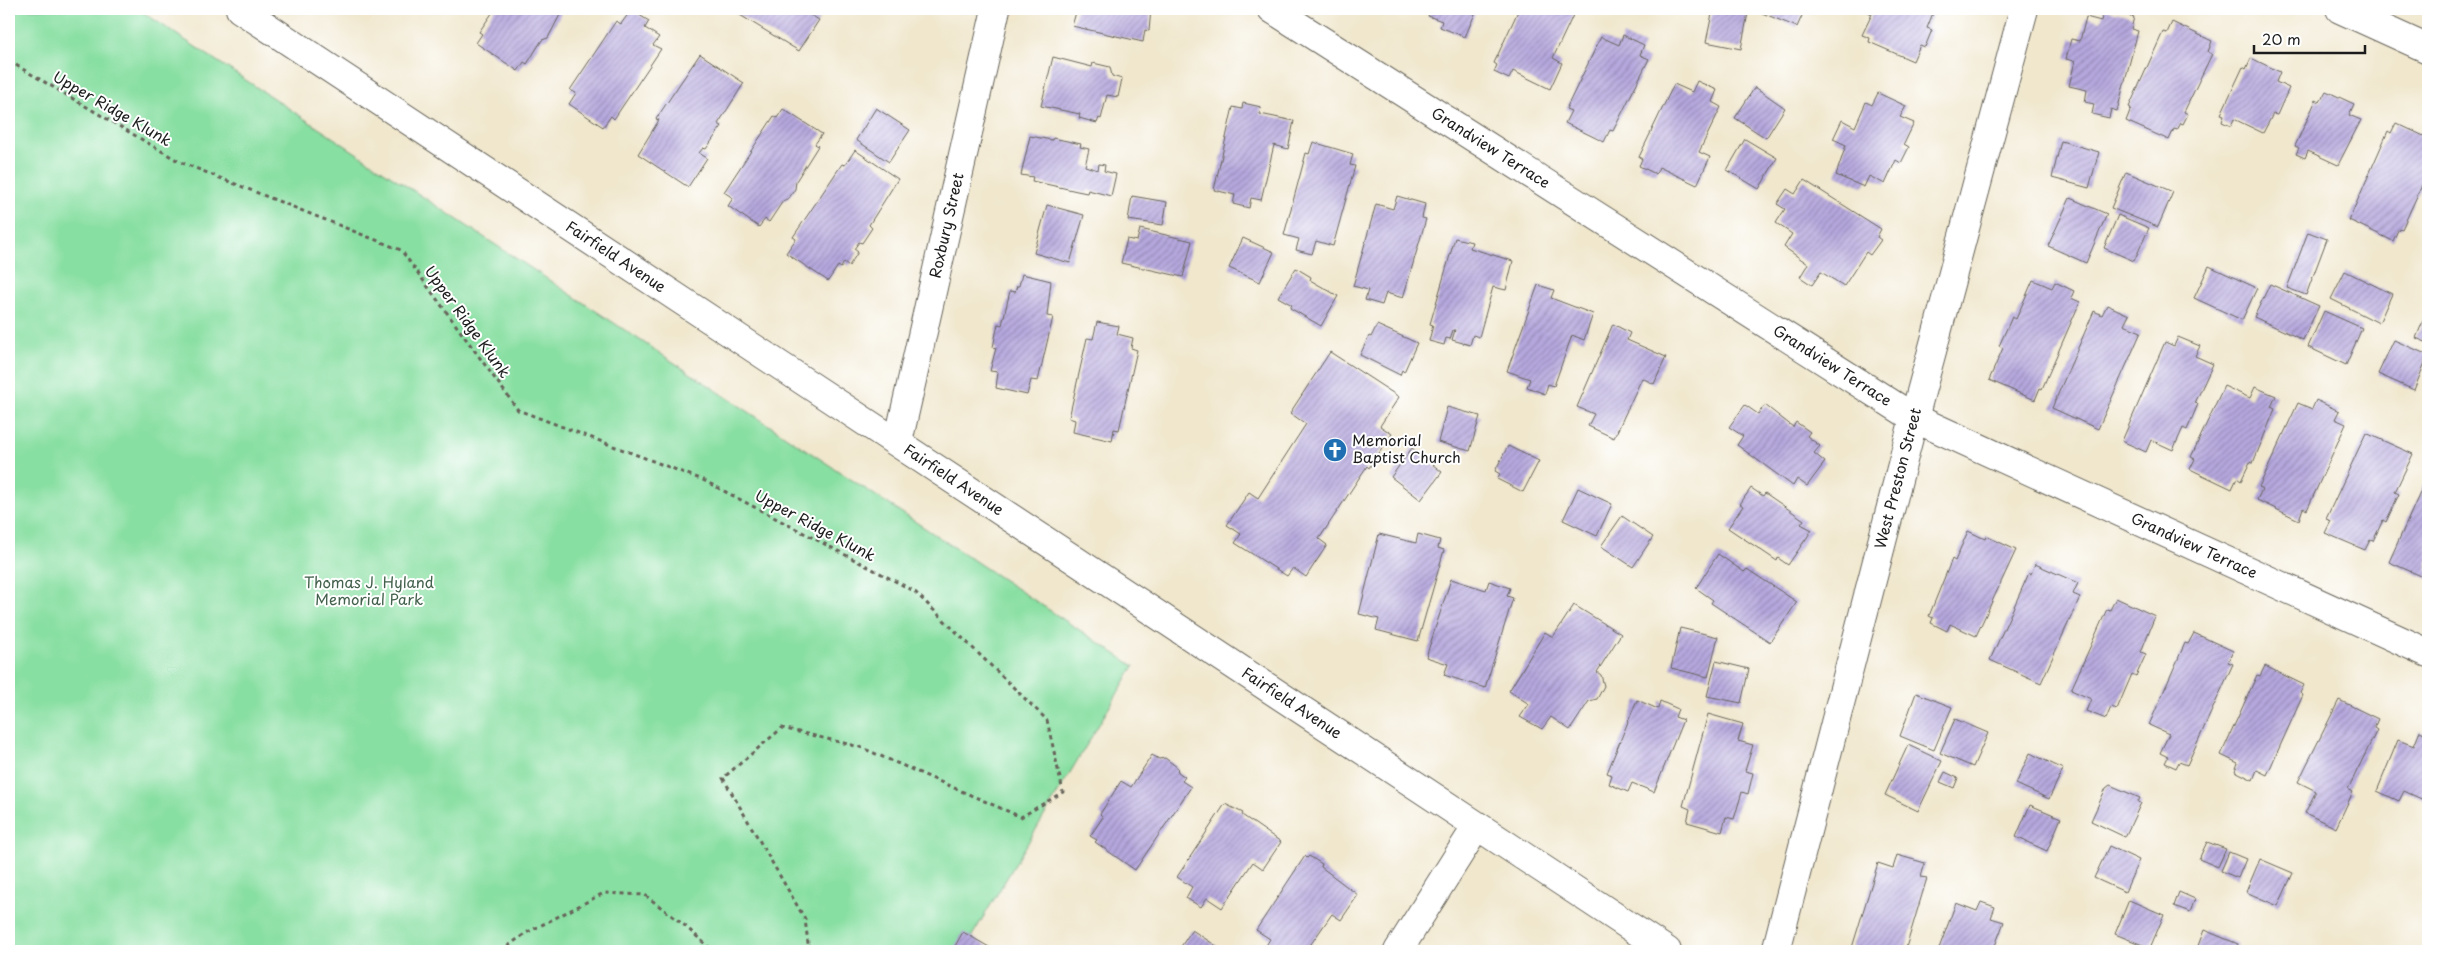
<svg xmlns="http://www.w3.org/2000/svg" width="2437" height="960" viewBox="0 0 2437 960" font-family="'Playpen Sans',sans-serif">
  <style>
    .park { fill: #88dfa2; stroke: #527e5f }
    .building { fill: url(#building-hatch) }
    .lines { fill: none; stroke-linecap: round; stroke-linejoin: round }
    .street-casing { stroke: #66635a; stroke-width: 30 }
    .secondary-casing { stroke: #66635a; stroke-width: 30 }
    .path { stroke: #66635a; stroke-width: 3; stroke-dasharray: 4 4; stroke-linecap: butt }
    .street { stroke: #fff; stroke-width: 28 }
    .secondary { stroke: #fff; stroke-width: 28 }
    .labels { text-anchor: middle; stroke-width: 4; stroke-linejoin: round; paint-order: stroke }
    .street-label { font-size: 15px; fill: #1c1c1c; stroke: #fff }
    .poi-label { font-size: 15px; fill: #1c1c1c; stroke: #fff; text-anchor: start }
    .park-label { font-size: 15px; fill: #42604b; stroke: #fff }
  </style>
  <defs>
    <pattern id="building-hatch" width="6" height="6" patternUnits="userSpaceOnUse" patternTransform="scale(1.25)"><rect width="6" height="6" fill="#b6a8de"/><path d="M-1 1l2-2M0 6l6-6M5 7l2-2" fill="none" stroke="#9388b3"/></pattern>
  </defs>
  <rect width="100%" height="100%" fill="#fff"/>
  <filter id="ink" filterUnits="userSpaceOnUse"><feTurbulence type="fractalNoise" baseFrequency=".02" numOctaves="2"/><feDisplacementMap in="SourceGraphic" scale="10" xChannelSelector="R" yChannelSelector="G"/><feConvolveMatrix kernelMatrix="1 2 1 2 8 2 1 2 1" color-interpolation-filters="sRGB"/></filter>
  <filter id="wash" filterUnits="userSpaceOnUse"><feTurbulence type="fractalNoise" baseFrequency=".0096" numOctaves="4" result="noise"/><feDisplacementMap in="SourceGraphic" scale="20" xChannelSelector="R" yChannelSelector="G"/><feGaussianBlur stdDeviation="1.12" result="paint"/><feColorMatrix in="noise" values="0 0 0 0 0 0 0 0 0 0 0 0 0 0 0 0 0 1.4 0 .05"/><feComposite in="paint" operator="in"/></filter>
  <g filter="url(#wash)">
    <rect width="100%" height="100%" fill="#f0e7cd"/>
    <path class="park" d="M9,9H138L1134,666L963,951H9Z"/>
    <g id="blocks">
      <path class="building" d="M495,9H563L548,38L542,40L527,64L524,62L518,71L476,43L482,34L479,32Z
        M730,9H801L819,20L799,51Z
        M1077,9H1151L1149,31L1145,30L1143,42L1072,26Z
        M1431,9H1477L1465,37L1440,27L1442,21L1428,16Z
        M1519,9L1575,11L1553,58L1562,63L1550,89L1513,71L1509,79L1494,72L1497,65L1494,63Z
        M1713,9L1748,13L1741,49L1706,42Z
        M1764,9H1805L1797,27L1762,13Z
        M1869,9H1926L1933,13L1927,28L1932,30L1925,47L1920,45L1913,61L1869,42L1870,38L1862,35L1872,14L1868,12Z
        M2104,9L2134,17L2131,29L2138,31L2117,111L2111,109L2109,118L2092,114L2094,104L2085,102L2087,90L2069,86L2075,61L2066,59L2071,39L2080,41L2086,17L2101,21Z
        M631,10L649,21L645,28L659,37L653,45L661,49L614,119L611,116L603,127L569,104L576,93L570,90L616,21L621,24Z
        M2172,22L2212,41L2208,52L2212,54L2184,112L2188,114L2183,124L2181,123L2177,130L2174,129L2169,140L2126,121L2131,108L2129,107L2163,32L2167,33Z
        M1623,35L1644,45L1640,55L1649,59L1613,131L1610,130L1604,142L1565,123L1571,111L1566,109L1601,37L1619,45Z
        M700,54L744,83L718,124L722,126L706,149L703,148L699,153L707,158L688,187L638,154L659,120L656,119Z
        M1053,57L1092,67L1093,63L1110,67L1112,76L1122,79L1118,97L1107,95L1101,119L1099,118L1097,123L1079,118L1080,114L1041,106Z
        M2251,58L2280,72L2276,82L2289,88L2277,115L2273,114L2263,133L2234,119L2231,126L2222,122L2224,115L2221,114L2243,67L2246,69Z
        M1697,81L1717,90L1712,102L1721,107L1699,152L1710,157L1697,185L1659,167L1656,174L1639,166L1642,159L1639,157L1674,84L1692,92Z
        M1755,87L1785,108L1766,138L1735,118Z
        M2326,91L2354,104L2349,115L2361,120L2338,165L2308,151L2305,158L2296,154L2299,148L2295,146L2316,100L2320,102Z
        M1878,93L1906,106L1900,117L1914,123L1904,144L1909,147L1901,163L1896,160L1885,184L1869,176L1864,187L1836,175L1846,145L1833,139L1842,120L1855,127L1866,102L1872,105Z
        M1243,103L1261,107L1260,114L1294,121L1288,149L1274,145L1261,200L1251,198L1249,208L1233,204L1235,195L1214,190L1233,107L1242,109Z
        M876,108L910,130L889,162L856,140Z
        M783,109L822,134L815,144L818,146L796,181L795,189L789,198L783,201L769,222L765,219L759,227L728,206L733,198L724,192L774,116L777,118Z
        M2396,123L2428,138V172L2402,229L2399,228L2393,241L2349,220L2388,131L2391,133Z
        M1030,136L1052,140L1053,138L1081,144L1080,147L1089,149L1085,166L1098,170L1099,164L1105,165L1104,171L1116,174L1111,196L1088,190L1087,193L1077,191L1032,181L1033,177L1021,175Z
        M1745,139L1777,158L1759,189L1727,170Z
        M2061,141L2099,152L2089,188L2052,178Z
        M1313,142L1353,154L1350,165L1355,166L1333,246L1316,241L1312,254L1296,250L1299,239L1284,235L1306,153L1309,154Z
        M855,150L898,179L869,225L872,228L862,243L859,242L854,249L858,252L849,266L844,262L841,268L838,266L828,281L786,253L796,239L793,237L842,164L845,165Z
        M2126,172L2173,192L2158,227L2111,208Z
        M1804,180L1881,229L1877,237L1881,240L1870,255L1866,252L1844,286L1821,272L1812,285L1800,277L1808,264L1784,247L1792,234L1776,223L1785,209L1777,204L1787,189L1795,194Z
        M1132,196L1167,202L1163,225L1128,220Z
        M1397,196L1425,204L1422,218L1426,219L1403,298L1386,293L1382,305L1365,300L1368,290L1353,286L1376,204L1393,209Z
        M2070,198L2107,214L2086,263L2048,246Z
        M1047,205L1084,215L1070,263L1034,253Z
        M2118,215L2149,228L2134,261L2104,248Z
        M1140,229L1192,241L1183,277L1121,263L1127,239L1137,241Z
        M2308,232L2327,239L2306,295L2287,288Z
        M1243,238L1274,252L1260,282L1229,268Z
        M1455,238L1472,242L1470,248L1513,261L1506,290L1493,287L1479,337L1473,335L1470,345L1452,340L1455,330H1453L1450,339L1446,338L1444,345L1429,341L1433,325L1430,324Z
        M2209,266L2257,288L2242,320L2194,298Z
        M1296,268L1311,277L1310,280L1338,296L1321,326L1290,308L1292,305L1278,297Z
        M2345,271L2392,294L2379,323L2331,299Z
        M1022,274L1051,281L1047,316L1053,317L1038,381L1031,380L1027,395L996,388L998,372L990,371L996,348L993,347L998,324L1002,325L1010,291L1015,292L1017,286H1019Z
        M2033,280L2052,288L2055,282L2074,291L2071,298L2080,302L2042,389L2040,388L2035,400L1989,380L2003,348L1999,346L2012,317L2016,319Z
        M2270,284L2319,306L2303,340L2254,317Z
        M1538,285L1554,290L1551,298L1593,314L1584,340L1572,335L1554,386L1548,384L1545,394L1527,387L1530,379L1507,371Z
        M2107,305L2129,315L2124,325L2141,332L2098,429L2052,408L2094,311L2102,315Z
        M2428,309V343L2416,338Z
        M2324,311L2362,328L2346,365L2308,347Z
        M1097,322L1119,326L1117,334L1133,338L1131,348L1137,350L1119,430L1114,429L1112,441L1073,432L1075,420L1069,418L1087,338L1093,339Z
        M1613,324L1630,333L1627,340L1666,357L1654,384L1642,378L1614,438L1588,426L1594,414L1577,407Z
        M1377,325L1417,343L1404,372L1402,370L1400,375L1360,355L1369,336L1371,337Z
        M2178,337L2200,346L2195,356L2213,364L2195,403L2198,404L2187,430L2183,428L2173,450L2151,440L2146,452L2122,441L2165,342L2174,346Z
        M2394,340L2428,355L2414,390L2378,374Z
        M1330,352L1399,397L1380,426L1392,434L1369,468L1367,466L1319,539L1327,545L1306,577L1293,568L1287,576L1235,543L1241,534L1227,525L1249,492L1258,498L1306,424L1290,413Z
        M2224,386L2250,398L2255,387L2276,396L2271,407L2275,409L2253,463L2250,462L2241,481L2237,478L2232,489L2190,469L2195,459L2191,457Z
        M2316,400L2339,411L2335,419L2346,424L2307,510L2303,508L2299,520L2257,500L2262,489L2259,487L2298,403L2312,409Z
        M1745,405L1758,414L1765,405L1793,427L1796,422L1810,432L1807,436L1820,446L1814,453L1825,462L1807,486L1797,479L1793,486L1737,445L1743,436L1729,427Z
        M1447,407L1480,416L1470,451L1438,442Z
        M2366,433L2413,454L2395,492L2399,494L2386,522L2383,520L2373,541L2370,540L2365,550L2325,533L2331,521L2326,519Z
        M1508,446L1539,461L1523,492L1497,479L1500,474L1495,471Z
        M1412,448L1442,472L1421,500L1391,477Z
        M2428,475V579L2389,562Z
        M1578,488L1612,504L1597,536L1563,520Z
        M1751,488L1763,496L1765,493L1804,520L1801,524L1812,530L1788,565L1778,558L1777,561L1728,528L1743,506L1740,504Z
        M1622,516L1653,537L1633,567L1601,546Z
        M1968,531L1985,539L1986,536L2016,550L1976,636L1950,624L1947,631L1931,623L1933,618L1929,616L1952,559L1955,561Z
        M1379,534L1416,543L1418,534L1440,540L1438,548L1444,550L1418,641L1376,630L1379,619L1359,614Z
        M1718,554L1744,572L1747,569L1797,602L1770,642L1711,603L1713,600L1696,588Z
        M2035,564L2078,583L2073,594L2080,597L2041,683L1990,660L2029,573L2031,574Z
        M1451,579L1486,590L1489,581L1510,588L1507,596L1513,598L1485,688L1444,675L1448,664L1426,657Z
        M2116,598L2155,616L2141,652L2146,654L2136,676L2132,674L2117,709L2111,707L2106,719L2086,711L2091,699L2071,690L2107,609L2110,610Z
        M1574,605L1621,634L1597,672L1601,675L1604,686L1597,699L1589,701L1570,730L1551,717L1542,729L1520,717L1529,704L1509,691L1545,632L1553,637Z
        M1680,628L1718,637L1708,677L1671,668Z
        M2194,633L2233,651L2228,662L2233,664L2187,765L2179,762L2176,768L2165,763L2168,757L2160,753L2169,734L2149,725L2185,643L2188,644Z
        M1716,661L1749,669L1741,703L1707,696Z
        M2265,666L2304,685L2300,693L2303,695L2267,775L2257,770L2253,780L2235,771L2238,763L2221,755L2257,675L2260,676Z
        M1916,693L1952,707L1934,750L1900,736Z
        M1637,700L1658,709L1660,701L1678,709L1675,717L1683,720L1654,792L1632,783L1628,792L1609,784L1612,775L1607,773Z
        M2339,700L2378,719L2374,728L2377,730L2348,789L2353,792L2336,828L2305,813L2316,791L2298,782Z
        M1708,714L1743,724L1738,741L1753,745L1745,771L1753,773L1748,794L1742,792L1734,819L1726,817L1722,832L1687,822L1690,809L1683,806Z
        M1955,719L1988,733L1973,767L1940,753Z
        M2420,731L2428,735V802L2404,791L2399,801L2377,791L2398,740L2414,746Z
        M1908,745L1942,761L1918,811L1885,795Z
        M2030,753L2063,769L2049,799L2016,784Z
        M1152,755L1159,759L1165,758L1177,767L1178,772L1185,777L1182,781L1191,787L1135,870L1095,842L1097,840L1090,836L1103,817L1100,814L1121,781L1131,787Z
        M1945,772L1958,778L1954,788L1940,782Z
        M2110,785L2140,798L2138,802L2141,803L2125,837L2091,821L2106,788Z
        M1225,804L1243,813L1242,815L1281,842L1263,869L1253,862L1222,908L1207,898L1201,907L1186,898L1192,887L1177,877Z
        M2030,805L2061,818L2047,851L2016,837Z
        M2207,842L2226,849L2218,867L2199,859Z
        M2109,846L2139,860L2125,892L2094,878Z
        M2229,852L2246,859L2238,878L2221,871Z
        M1897,855L1925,863L1921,877L1927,878L1905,951H1851L1878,863L1893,868Z
        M1305,856L1307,858L1309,856L1322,864L1321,867L1358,895L1341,920L1332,914L1306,951H1267L1264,949L1270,939L1256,930Z
        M2260,859L2293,873L2278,906L2246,892Z
        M2179,892L2195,899L2190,912L2174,906Z
        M2129,900L2164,915L2150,948L2115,934Z
        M1981,902L1995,907L1991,918L2004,922L1993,951H1938L1956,903L1977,911Z
        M1192,930L1224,951H1178Z
        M2204,930L2238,944L2235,951H2196Z
        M963,932L996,951H952Z"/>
    </g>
  </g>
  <g filter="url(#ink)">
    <use href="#blocks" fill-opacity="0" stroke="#66635a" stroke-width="1"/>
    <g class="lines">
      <g class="street-casing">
        <g id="street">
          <path id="s1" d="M1272,9L1914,418L2428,653"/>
          <path d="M2340,9L2428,49"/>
          <path id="s2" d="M898,442L996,9"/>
          <path d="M1398,951L1477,826"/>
        </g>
      </g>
      <g class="secondary-casing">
        <g id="secondary">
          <path id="s3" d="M240,9L1667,951"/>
          <path id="s4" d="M1776,951L1914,418L2024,9"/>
        </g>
      </g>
      <path class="path" d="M9,61L180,162L401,250L518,410L703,480L914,591L1047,720L1063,792L1021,817L860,747L782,728L723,778L805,919L809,951
        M501,951L526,933L604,893L645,895L684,925L713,951"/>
      <use href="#street" class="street"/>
      <use href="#secondary" class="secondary"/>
    </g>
  </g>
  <defs>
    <g id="church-disc" transform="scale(1.25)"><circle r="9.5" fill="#1f6fb2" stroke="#fff"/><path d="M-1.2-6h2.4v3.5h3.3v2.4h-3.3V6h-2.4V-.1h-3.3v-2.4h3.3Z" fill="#fff"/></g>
  </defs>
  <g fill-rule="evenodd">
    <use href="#church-disc" x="1335" y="450"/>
  </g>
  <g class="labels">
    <g class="street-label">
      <text transform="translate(112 109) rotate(30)" y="5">Upper Ridge Klunk</text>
      <text dy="5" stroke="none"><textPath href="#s1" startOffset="259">Grandview Terrace</textPath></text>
      <text dy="5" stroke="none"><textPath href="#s2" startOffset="222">Roxbury Street</textPath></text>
      <text dy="5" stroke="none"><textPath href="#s3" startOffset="450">Fairfield Avenue</textPath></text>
      <text transform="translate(467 322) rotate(54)" y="5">Upper Ridge Klunk</text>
      <text dy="5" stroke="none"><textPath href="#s1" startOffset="664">Grandview Terrace</textPath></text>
      <text dy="5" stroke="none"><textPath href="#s4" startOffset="488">West Preston Street</textPath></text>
      <text dy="5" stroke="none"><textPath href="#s3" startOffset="855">Fairfield Avenue</textPath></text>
      <text transform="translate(815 526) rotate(28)" y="5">Upper Ridge Klunk</text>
      <text dy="5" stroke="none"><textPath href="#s1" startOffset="1069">Grandview Terrace</textPath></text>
      <text dy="5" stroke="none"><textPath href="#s3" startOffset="1260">Fairfield Avenue</textPath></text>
    </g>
    <g class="poi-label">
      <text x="1352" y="446">Memorial<tspan x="1352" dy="17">Baptist Church</tspan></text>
    </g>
    <g class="park-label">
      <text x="369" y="588">Thomas J. Hyland<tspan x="369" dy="17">Memorial Park</tspan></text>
    </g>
  </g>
  <rect width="2437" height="960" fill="none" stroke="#fff" stroke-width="30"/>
  <path d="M2254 45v8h111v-8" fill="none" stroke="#1c1c1c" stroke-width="2.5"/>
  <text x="2262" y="45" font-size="15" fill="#1c1c1c" stroke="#ffffff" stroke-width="4" paint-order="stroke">20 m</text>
</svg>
